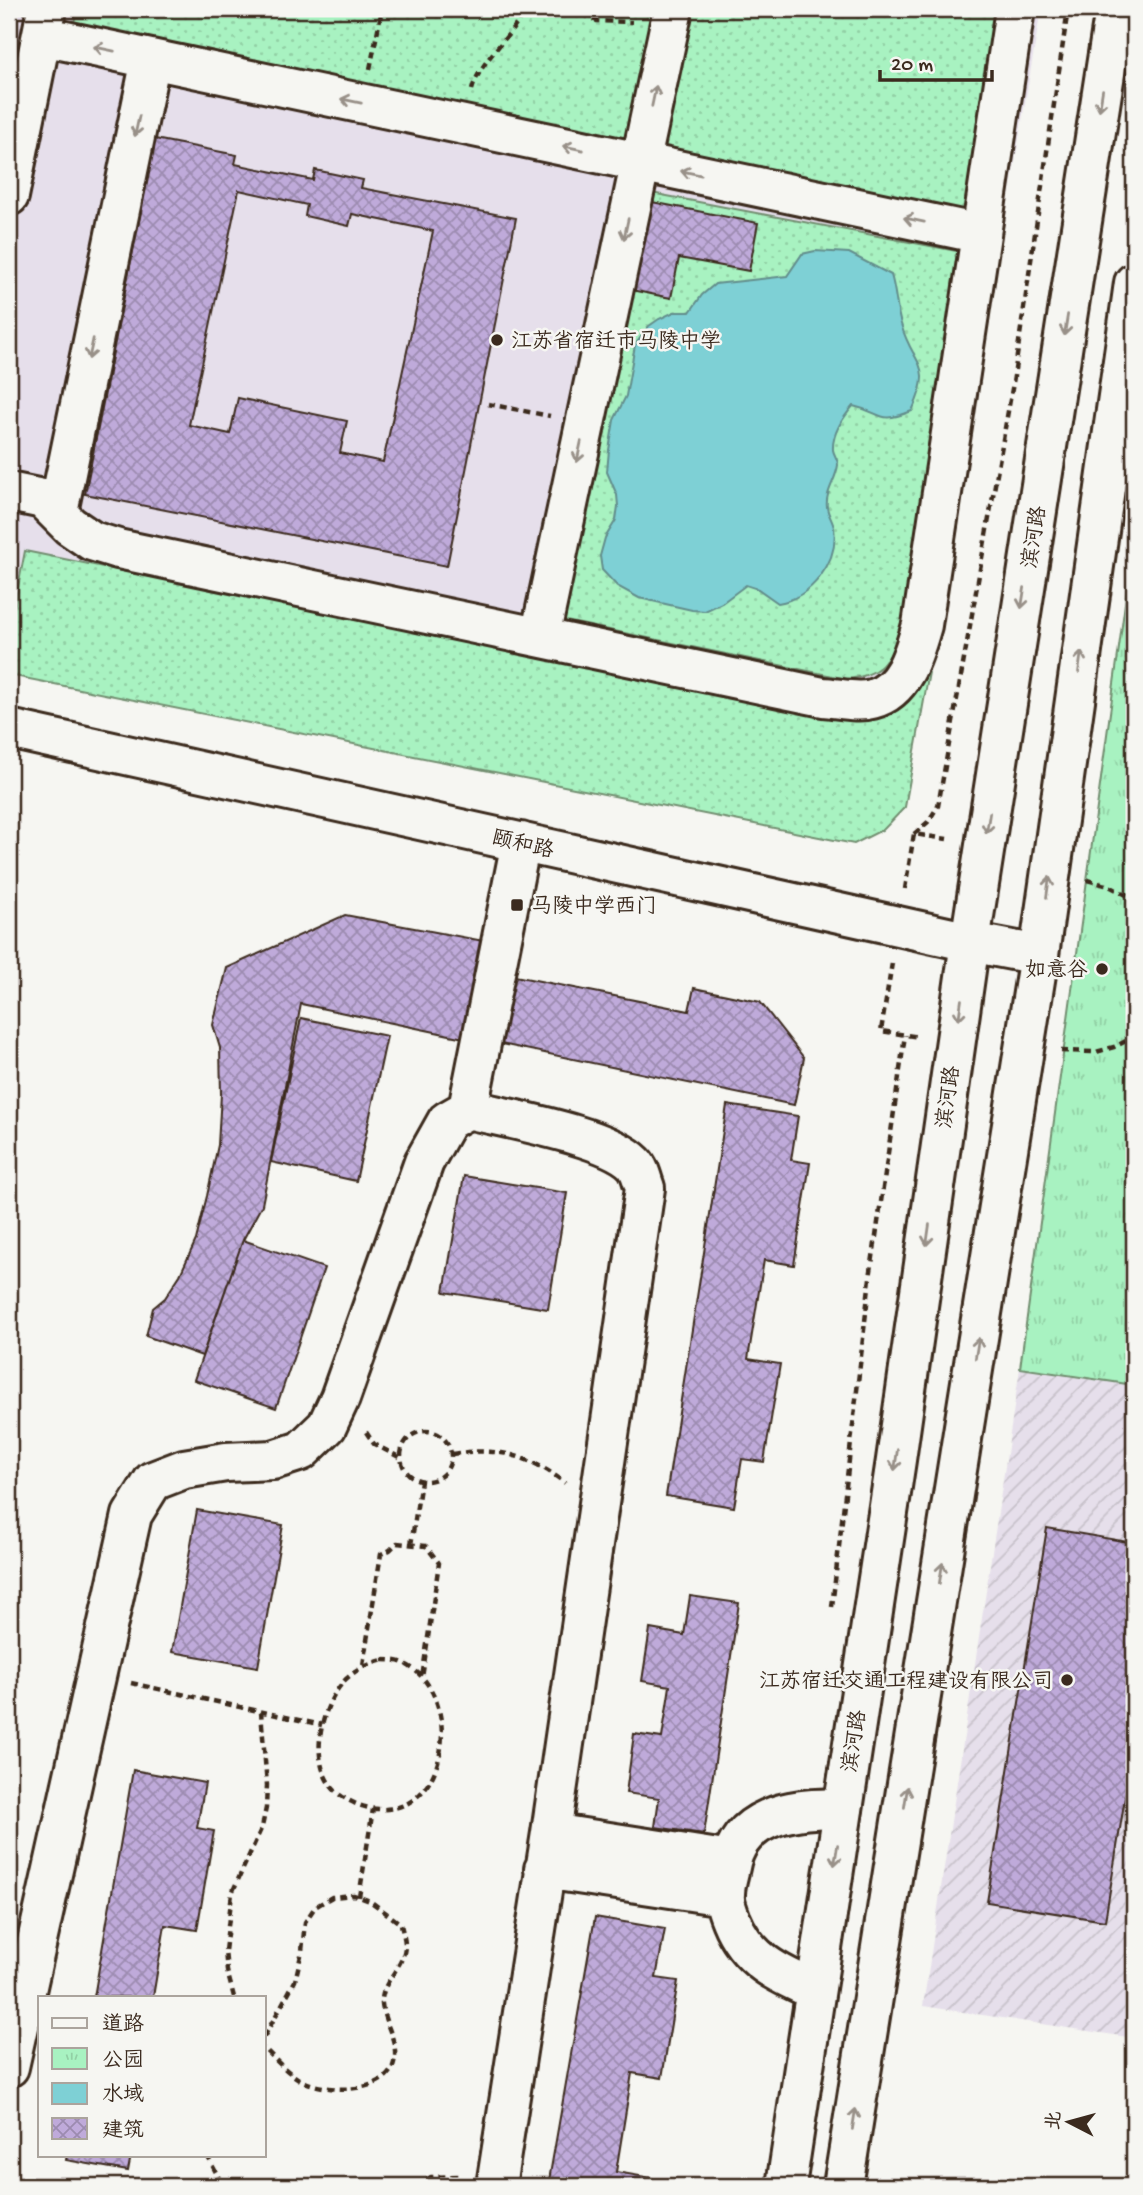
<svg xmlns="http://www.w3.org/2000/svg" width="1143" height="2195" viewBox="0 0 1143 2195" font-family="'Gochi Hand','LXGW WenKai TC',sans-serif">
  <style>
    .built { fill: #e6dfeb }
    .industrial { fill: url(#industrial-furrows) }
    .grass { fill: url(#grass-dots); stroke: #728e70; stroke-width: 2 }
    .park { fill: url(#park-tufts); stroke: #728e70; stroke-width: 2 }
    .water { fill: #7ed0d5; stroke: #638e8c; stroke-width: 2 }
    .building { fill: url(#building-cross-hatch); stroke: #3b2a1e; stroke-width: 2; fill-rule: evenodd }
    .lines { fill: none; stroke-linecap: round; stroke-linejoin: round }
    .minor-casing { stroke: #3b2a1e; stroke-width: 44 }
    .major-casing { stroke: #3b2a1e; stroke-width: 44 }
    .path { stroke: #3b2a1e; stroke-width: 4.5; stroke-dasharray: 7 5; stroke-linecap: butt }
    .minor { stroke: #f6f6f2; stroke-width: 38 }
    .major { stroke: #f6f6f2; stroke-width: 38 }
    .oneway { stroke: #989088 }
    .poi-dot { fill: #3b2a1e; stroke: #f6f6f2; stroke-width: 2.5 }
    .labels { text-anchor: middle; stroke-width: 5; stroke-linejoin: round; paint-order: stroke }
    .poi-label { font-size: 21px; fill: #3b2a1e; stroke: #f6f6f2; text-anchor: start }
    .street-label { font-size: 21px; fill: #3b2a1e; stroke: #f6f6f2 }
  </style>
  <defs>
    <pattern id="industrial-furrows" width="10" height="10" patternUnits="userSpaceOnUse" patternTransform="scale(1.75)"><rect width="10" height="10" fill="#e6dfeb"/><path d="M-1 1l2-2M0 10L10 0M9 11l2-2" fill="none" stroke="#c6c0c9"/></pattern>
    <pattern id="grass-dots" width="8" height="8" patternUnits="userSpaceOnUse" patternTransform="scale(1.75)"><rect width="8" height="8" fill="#a8f2c1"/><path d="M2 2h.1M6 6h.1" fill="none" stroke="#92d0a5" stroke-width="1.8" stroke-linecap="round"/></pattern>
    <pattern id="park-tufts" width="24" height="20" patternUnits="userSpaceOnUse" patternTransform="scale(1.75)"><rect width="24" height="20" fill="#a8f2c1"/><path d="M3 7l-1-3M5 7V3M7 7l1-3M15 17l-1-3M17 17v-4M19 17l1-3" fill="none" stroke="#92d0a5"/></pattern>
    <pattern id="building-cross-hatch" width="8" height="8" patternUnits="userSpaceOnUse" patternTransform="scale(1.75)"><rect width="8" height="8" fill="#bfaada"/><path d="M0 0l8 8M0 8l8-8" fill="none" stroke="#9c8bb0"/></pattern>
  </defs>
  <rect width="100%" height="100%" fill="#f6f6f2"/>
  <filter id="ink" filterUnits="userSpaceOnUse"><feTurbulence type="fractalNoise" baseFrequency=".0143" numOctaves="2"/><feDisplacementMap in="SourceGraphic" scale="14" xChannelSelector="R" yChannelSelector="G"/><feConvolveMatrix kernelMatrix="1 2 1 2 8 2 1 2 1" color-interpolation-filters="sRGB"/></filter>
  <g filter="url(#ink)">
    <path class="built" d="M9,9H1041L905,807L884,829L854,844L9,675Z"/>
    <path class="industrial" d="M1020,1368L1134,1385V2038L923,2006Z"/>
    <path class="grass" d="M77,9H658L630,143L74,22Z
      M681,9H1006L974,218L651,149Z
      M646,192L962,252L903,630C888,661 883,675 847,679L556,619Z
      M25,551L852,720C892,721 906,701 929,672L905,807L884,829L854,844L9,675V634Z"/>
    <path class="park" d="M1134,538V1385L1020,1368Z"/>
    <path class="water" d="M815,251L849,253L891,275C896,291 896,308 901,324C913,367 935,362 912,411C876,425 885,413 853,406C843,418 832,433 833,450C834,455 838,460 838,465C836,480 825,492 827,507C828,515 833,521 834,528C839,562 811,598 778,603L758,589L746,585L722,603L705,611L692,610L639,598L617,586L602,570L600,556L605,538L616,520L618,506L617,495L607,472L609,450L614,420L626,396L635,345L649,326L659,319L674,312H690L702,295L715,284L787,276L802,254Z"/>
    <path class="building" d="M155,139L237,155L235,164L313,180L315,170L363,180L361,188L516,218L447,566L85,494ZM239,190L307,205L305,216L349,226L352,214L433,231L383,462L340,453L347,421L238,398L230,434L189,425Z
      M647,201L758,223L749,271L679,258L671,298L631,290Z
      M345,915L489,942L469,1039L301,1004L262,1205L243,1240L202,1356L146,1336L153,1308L165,1298L180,1275L196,1240L207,1196L218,1145L221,1094L220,1048L213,1025L227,968Z
      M510,975L689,1011L694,988L760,1002L804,1058L794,1105L496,1043Z
      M301,1018L387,1036L356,1181L271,1162Z
      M727,1105L798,1116L791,1160L810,1163L794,1265L764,1260L748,1359L780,1364L764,1462L742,1459L734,1507L666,1496Z
      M464,1176L567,1193L548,1309L444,1292Z
      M243,1240L324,1268L276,1408L194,1380Z
      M197,1510L283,1525L258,1667L172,1652Z
      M1047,1528L1134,1543V1742L1105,1921L987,1902Z
      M690,1596L739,1603L704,1834L655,1827L659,1798L626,1793L634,1734L662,1738L670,1686L642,1681L650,1629L684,1635Z
      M133,1770L205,1783L197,1828L214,1831L197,1930L165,1925L153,1997H94Z
      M595,1917L665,1929L656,1978L678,1981L662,2078L632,2073L616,2172L652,2178L650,2186H548Z
      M67,2155H131L128,2171L66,2160Z"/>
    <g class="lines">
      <g class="minor-casing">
        <path id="minor" d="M42,36L981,234
          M9,196L47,9
          M9,492L43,499L70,526L92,541L118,549L823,697C839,698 857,703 872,699C904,691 914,653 922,625L1015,9
          M58,512L151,59
          M540,637L673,9
          M9,729L970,942L1039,955
          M468,1109C508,1119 608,1136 634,1163C640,1169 642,1180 645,1188L551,1833L496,2186
          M551,1833L731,1861
          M544,1869L724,1896
          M815,1990C778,1974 747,1960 731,1920C728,1912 724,1902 725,1894C725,1885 728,1876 730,1867C734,1844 747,1828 768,1819C792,1808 818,1809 843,1808
          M9,2067L132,1515L153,1481L184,1469L226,1462L273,1460L301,1451L327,1426L340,1398L424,1162L447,1121L468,1109L521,842"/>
      </g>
      <g class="major-casing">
        <path id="major" d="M786,2186L896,1460L970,942L1115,9
          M843,2186L1039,955L1134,283"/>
      </g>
      <path class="path" d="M571,9L597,21L632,22
        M370,69L382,9
        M472,90C479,62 512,35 527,9
        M488,404L550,416
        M914,834L928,822L938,806L1013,383L1068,9
        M1087,880L1109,886L1134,899
        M905,889L914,834L947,839
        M892,963L881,1031L919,1037
        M1061,1051L1096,1052L1114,1047L1134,1037
        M401 1456a25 25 0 1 1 50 0a25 25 0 1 1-50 0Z
        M366,1432L374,1444L401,1458
        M452,1454C497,1447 528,1454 565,1483
        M411,1545L421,1481
        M832,1607L870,1278L905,1035
        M383,1660C389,1660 397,1660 403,1663C464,1691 451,1814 379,1809C366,1809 351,1803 340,1795C306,1769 319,1706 346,1679C357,1669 368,1664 383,1660Z
        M363,1665L381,1554L390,1550L397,1543L426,1546L439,1563L422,1678
        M131,1683L322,1725
        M359,1897L373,1809
        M234,1997L227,1971L225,1951L232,1893L262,1827L266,1808L267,1785L261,1712
        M264,2037L295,1981L302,1951L305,1922L315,1907L332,1897L354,1895L370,1901L401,1924C402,1931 405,1938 405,1945C405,1967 380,1982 382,2004C384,2026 401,2043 393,2066C383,2094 328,2092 305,2082C290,2076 276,2060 264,2048
        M207,2155L223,2186
        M239,2186L272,2180L336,2186
        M417,2186L431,2177L458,2176"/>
      <use href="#minor" class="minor"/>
      <use href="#major" class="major"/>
    </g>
    <defs><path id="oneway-shaft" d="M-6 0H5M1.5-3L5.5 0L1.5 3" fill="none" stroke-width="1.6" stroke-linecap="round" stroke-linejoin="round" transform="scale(1.75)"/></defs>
    <g class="oneway">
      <use href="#oneway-shaft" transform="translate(104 49) rotate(-168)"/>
      <use href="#oneway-shaft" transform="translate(654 96) rotate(-78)"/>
      <use href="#oneway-shaft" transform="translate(1101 100) rotate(99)"/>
      <use href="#oneway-shaft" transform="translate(351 101) rotate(-168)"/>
      <use href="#oneway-shaft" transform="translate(137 126) rotate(102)"/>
      <use href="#oneway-shaft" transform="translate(573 148) rotate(-168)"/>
      <use href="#oneway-shaft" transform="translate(691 173) rotate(-168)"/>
      <use href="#oneway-shaft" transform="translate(914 220) rotate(-168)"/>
      <use href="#oneway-shaft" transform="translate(626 229) rotate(102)"/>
      <use href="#oneway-shaft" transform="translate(1066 325) rotate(99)"/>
      <use href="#oneway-shaft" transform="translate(91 349) rotate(102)"/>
      <use href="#oneway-shaft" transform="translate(579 452) rotate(102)"/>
      <use href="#oneway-shaft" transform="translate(1023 598) rotate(99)"/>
      <use href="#oneway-shaft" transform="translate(1080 662) rotate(-82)"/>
      <use href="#oneway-shaft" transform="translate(988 823) rotate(99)"/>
      <use href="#oneway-shaft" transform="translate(1048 887) rotate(-82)"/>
      <use href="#oneway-shaft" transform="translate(960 1010) rotate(98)"/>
      <use href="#oneway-shaft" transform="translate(928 1235) rotate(98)"/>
      <use href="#oneway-shaft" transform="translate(977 1348) rotate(-81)"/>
      <use href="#oneway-shaft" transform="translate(896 1460) rotate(98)"/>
      <use href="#oneway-shaft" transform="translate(941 1573) rotate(-81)"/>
      <use href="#oneway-shaft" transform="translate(906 1797) rotate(-81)"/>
      <use href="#oneway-shaft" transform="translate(836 1855) rotate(99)"/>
      <use href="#oneway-shaft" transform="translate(854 2119) rotate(-81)"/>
    </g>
  </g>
  <g class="poi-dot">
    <circle cx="497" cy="340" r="7"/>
    <rect x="510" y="898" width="14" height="14" rx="3.5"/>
    <circle cx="1102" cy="969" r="7"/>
    <circle cx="1067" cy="1680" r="7"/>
  </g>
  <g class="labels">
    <g class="poi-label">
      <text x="511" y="347">江苏省宿迁市马陵中学</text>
      <text x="531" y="912">马陵中学西门</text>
      <text x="1088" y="976" text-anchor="end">如意谷</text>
      <text x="1053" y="1687" text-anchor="end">江苏宿迁交通工程建设有限公司</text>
    </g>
    <g class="street-label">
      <text transform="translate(1033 537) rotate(-81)" y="7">滨河路</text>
      <text transform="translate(523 843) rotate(13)" y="7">颐和路</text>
      <text transform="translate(947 1097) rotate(-82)" y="7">滨河路</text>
      <text transform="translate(853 1741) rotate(-81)" y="7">滨河路</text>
    </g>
  </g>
  <rect width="1143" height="2195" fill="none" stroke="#f6f6f2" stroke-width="35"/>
  <rect x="18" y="18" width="1108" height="2160" fill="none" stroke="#3b2a1e" stroke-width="2.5" filter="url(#ink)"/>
  <rect x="38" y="1996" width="228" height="161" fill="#f6f6f2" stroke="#aba49d" stroke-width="2"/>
  <rect x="52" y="2018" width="35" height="10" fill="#f6f6f2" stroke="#aba49d" stroke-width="2"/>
  <text x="102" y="2030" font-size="21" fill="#3b2a1e">道路</text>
  <rect x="52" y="2048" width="35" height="21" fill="url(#park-tufts)" stroke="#aba49d" stroke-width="2"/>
  <text x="102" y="2066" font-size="21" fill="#3b2a1e">公园</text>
  <rect x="52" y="2083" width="35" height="21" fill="#7ed0d5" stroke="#aba49d" stroke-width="2"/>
  <text x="102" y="2100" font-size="21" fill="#3b2a1e">水域</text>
  <rect x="52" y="2118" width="35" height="21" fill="url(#building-cross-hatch)" stroke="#aba49d" stroke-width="2"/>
  <text x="102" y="2136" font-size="21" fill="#3b2a1e">建筑</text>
  <g transform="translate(1069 2122) rotate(276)" stroke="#f6f6f2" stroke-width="5" paint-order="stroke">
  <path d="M0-5L12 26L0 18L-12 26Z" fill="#3b2a1e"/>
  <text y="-10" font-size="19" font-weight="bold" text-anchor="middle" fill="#3b2a1e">北</text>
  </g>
  <path d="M880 70v10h112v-10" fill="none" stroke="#3b2a1e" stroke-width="3.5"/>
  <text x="891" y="70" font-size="21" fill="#3b2a1e" stroke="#f6f6f2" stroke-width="5" paint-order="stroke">20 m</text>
</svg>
